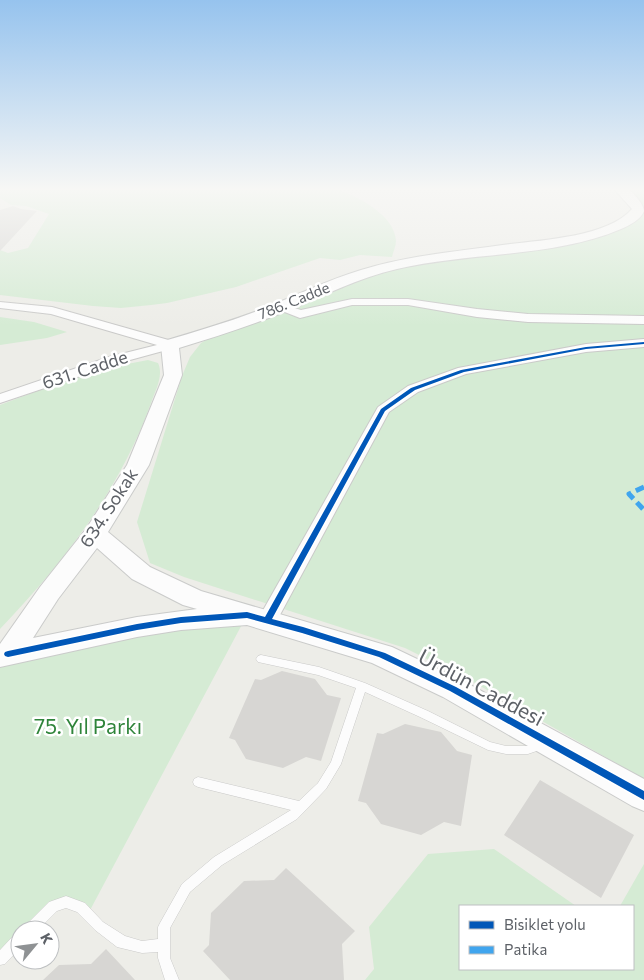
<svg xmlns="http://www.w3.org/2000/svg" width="644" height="980" viewBox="0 0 644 980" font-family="Commissioner,sans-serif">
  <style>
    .green { fill: #d5ebd4 }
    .building { fill: #d7d6d3 }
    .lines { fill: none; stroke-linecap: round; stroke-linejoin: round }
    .lane-casing { stroke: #cacac9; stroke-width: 1 }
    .street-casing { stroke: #cacac9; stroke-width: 2 }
    .secondary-casing { stroke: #cacbca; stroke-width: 2 }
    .lane { fill: #fcfcfc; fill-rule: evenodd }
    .street { fill: #fcfcfc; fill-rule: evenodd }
    .secondary { fill: #fcfcfc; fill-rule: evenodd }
    .quiet { stroke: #40a5ee; stroke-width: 5; stroke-dasharray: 9 5; stroke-linecap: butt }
    .cycleway-casing { stroke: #fff; stroke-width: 3 }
    .cycleway { fill: #0057b8; fill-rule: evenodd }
    .labels { text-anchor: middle; stroke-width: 5; stroke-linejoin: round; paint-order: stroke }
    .far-street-label { font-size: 15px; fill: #5d6167; stroke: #fff }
    .street-label { font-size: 18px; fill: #5d6167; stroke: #fff }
    .near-street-label { font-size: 21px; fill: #5d6167; stroke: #fff }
    .near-park-label { font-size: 21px; fill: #2f843a; stroke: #fff }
  </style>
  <rect width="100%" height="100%" fill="#edede8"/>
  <path class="green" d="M0,189H337C358,197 395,215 396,241C396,246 393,252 392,257L360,255L340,260L320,258L236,287L167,303L151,305L121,308L93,306L0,295V250L8,253L28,248L49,214L26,206L11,205L0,198Z
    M621,189H644V779L475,683L405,648L184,577L150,563L137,522L182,376L190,357L201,343L220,332L334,288L400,266L571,241L636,215Z
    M0,317L34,322L67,332L47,338L0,345Z
    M148,360L158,363C164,376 155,391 151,403C120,490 63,563 0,629V405C50,386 95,369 148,360Z
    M247,615L88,914L66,902L29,930H20V939L0,959V657Z
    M494,849L576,906H460V969H633V906H620L644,864V980H365L374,969L369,927L428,854Z"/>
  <path class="building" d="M13,206L21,209L37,211L0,251V210Z
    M282,671L315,679L327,695L341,698L321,761L306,757L283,768L246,759L235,740L229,738L255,679L261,680Z
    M405,724L441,732L457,751L472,755L461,826L444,822L421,835L381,824L366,803L358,801L377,733L383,734Z
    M540,780L634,835L601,898L504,835Z
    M286,868L355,931L342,944L344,980H230L203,951L209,945L211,913L244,881L274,880Z
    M106,949L135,980H43L59,965L91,964Z"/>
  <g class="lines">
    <g class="lane-casing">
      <path id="lane" d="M261,655L319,667L365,683L428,711L490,742L506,746H528L541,741L545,742L546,745L545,748L528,754H506L488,750L420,717L365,692L341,764L326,789L297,819L222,865L190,892L170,928V958L179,980H165L158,958V952L142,953L117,947L95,930L77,912L66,908L57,911L38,930H23L25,926L49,902L66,896L85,903L103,922L125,936L142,941L158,939V927L160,923L182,884L214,857L291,810L198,787L194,785L193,782L194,779L198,777L299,801L318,783L331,762L356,688L318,675L258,662L256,659L258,656Z
        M20,933V948L5,964L0,965V950L15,934Z"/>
    </g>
    <g class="street-casing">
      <path id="street" d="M352,299H408L477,309L528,314L644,316V324L528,322L477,317L408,305H352L300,318L277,309L275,307L281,304L301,310Z
        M0,302L52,307L172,341L176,345L174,348L119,363L0,403V394L109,357L157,345L51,314L0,308Z
        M644,339V347L586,352L466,374L418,392L389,412L274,626L267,628L260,626L257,621L378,407L408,386L458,368L586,344Z"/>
    </g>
    <g class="secondary-casing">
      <path id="secondary" d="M614,189C619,189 625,188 629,190C634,193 644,205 644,211C641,220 628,226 621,229C553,258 468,252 397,269C358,278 323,296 287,311C252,325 215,337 179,348L182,375L149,465L108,532L150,567L201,591L392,647L463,681L644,779V811L632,806L443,697L372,663L247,625L181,630L137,637L0,667V644L40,587L86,529L127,465L164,375L161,345L164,341C198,331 232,321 265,308C297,295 328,280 361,270C410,255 460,251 510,244C545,240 609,236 632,209ZM97,548L132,579L183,605L197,609L137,617L33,638L58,599Z"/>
    </g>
    <use href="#lane" class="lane"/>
    <use href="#street" class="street"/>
    <use href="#secondary" class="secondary"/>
    <path class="quiet" d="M644,487L629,494L644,510"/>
    <g class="cycleway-casing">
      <path id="cycleway" d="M644,342V344L586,349L464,372L415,390L385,411L272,619L303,627L385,653L456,687L644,791V800L450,691L379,657L302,633L247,618L181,623L137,630L8,657L5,656L4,654L5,652L8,651L137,624L181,617L247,612L265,617L381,409L411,388L461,370L586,347Z"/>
    </g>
    <use href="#cycleway" class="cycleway"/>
  </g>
  <linearGradient id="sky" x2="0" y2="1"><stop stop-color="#96c3ee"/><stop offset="0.58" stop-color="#f7f7f5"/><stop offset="1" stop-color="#f7f7f5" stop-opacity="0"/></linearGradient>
  <rect width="644" height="326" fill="url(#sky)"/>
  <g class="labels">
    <g class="far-street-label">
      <text transform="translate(294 301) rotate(-22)" y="5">786. Cadde</text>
    </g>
    <g class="street-label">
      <text transform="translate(85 370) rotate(-18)" y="6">631. Cadde</text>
      <text transform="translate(109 508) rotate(-57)" y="6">634. Sokak</text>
    </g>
    <g class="near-street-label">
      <text transform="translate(481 688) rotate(28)" y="7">Ürdün Caddesi</text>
    </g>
    <g class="near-park-label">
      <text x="88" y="734">75. Yıl Parkı</text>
    </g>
  </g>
  <rect x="459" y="905" width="175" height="65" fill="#ffffff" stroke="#bec0c2"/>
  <rect x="469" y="921" width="25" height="8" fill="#0057b8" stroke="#bec0c2"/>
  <text x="504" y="930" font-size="15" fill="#5d6167">Bisiklet yolu</text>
  <rect x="469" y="946" width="25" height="8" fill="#40a5ee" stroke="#bec0c2"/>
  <text x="504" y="955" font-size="15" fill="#5d6167">Patika</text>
  <g transform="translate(35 945) rotate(61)"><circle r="24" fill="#ffffff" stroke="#bec0c2"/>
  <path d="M0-4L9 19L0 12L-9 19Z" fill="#8f9294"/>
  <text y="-8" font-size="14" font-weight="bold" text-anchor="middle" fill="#5d6167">K</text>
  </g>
</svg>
